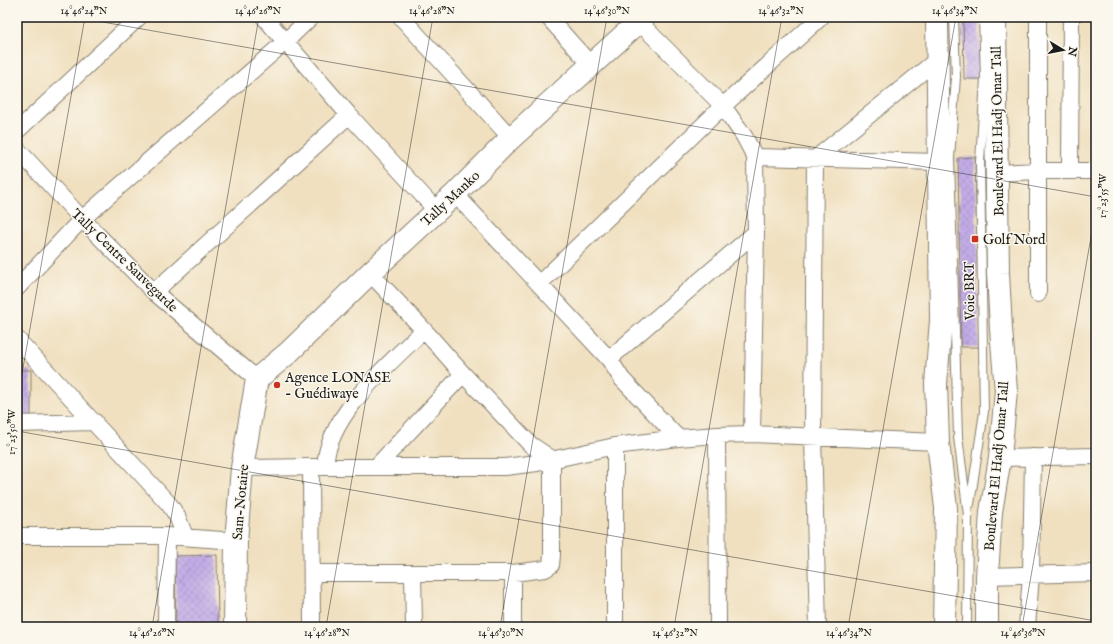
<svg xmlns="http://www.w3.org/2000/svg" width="1113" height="644" viewBox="0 0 1113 644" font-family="'IM FELL English',serif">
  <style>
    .building { fill: url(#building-cross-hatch) }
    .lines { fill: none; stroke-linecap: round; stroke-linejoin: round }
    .lane-casing { stroke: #867e6e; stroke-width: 10 }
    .street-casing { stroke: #867e6e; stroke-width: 18 }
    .secondary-casing { stroke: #867e6e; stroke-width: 24 }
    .lane { stroke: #fff; stroke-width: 8 }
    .street { stroke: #fff; stroke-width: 16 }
    .secondary { stroke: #fff; stroke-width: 22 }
    .ticks { fill: none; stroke: #1c1c1c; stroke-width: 1; stroke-opacity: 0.45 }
    .poi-dot { fill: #c8321e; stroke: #fbf7ec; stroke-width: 1.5 }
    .labels { text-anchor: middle; stroke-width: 3; stroke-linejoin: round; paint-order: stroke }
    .street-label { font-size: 14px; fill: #1c1c1c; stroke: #fbf7ec }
    .poi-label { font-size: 14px; fill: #1c1c1c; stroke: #fbf7ec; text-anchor: start }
    .neatline { fill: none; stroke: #1c1c1c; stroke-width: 1.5 }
    .ticks-label { font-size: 10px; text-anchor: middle; fill: #1c1c1c }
  </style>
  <defs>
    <pattern id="building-cross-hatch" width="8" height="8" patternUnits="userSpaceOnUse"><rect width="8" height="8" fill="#c3ade8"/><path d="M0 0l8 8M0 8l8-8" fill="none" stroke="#a794c6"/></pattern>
  </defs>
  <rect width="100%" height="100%" fill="#fbf7ec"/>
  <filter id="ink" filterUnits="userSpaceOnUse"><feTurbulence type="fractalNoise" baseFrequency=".025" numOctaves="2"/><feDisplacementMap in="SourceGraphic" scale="8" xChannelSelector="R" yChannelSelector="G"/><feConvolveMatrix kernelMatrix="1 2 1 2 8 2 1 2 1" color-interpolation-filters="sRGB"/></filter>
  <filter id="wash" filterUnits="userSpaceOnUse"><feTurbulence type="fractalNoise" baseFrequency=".012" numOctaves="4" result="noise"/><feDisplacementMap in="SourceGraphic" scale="16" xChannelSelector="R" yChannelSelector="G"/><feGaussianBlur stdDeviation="0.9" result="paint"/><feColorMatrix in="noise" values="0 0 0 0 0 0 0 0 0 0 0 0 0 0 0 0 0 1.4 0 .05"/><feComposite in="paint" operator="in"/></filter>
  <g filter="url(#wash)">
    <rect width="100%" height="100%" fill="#f0e0c0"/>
    <g id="blocks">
      <path class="building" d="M963,17H979L981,79H964Z
        M975,157L979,347H961L958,158Z
        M17,370H31V416H17Z
        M217,555L218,627H176L175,556Z"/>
    </g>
  </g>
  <g filter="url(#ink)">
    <use href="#blocks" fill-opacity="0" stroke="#867e6e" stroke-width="1"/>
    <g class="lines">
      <g class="lane-casing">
        <path id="lane" d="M954,17L956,77L950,158L958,437L968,515L967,627
          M970,504L984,412L980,162L985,78L983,17"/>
      </g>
      <g class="street-casing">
        <path id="street" d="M264,17L349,115L436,210
          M401,17L511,138
          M548,17L591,65
          M639,22L723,106L744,136L755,157L756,232L752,434
          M17,131L139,17
          M17,149L82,219L154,292L257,379
          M755,157L939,162
          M1070,171L1071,17
          M998,173L1038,171H1096
          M455,194L609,359L622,379L678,438
          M370,273L424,330L463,374L531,445L552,459
          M539,284L723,106L821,17
          M17,288L82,219L286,41L311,17
          M154,292L349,115
          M1038,294V17
          M17,339L169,504L177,516L185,536
          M609,359L756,232
          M17,424L95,422
          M717,435L718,627
          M615,446V627
          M1000,458L1096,456
          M311,467L312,627
          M325,467C327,415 389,364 424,330
          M376,467L463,374
          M242,468L311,467H505L537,463L615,446L678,438L717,435L752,434L938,442
          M17,536H167L236,541
          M312,573H513L545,569L551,565L552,555V459
          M413,573L414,627
          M513,573V627
          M987,576L1096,573
          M166,627L167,536
          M818,627L813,436L815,159L938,59
          M1027,627L1031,575L1033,457"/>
      </g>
      <g class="secondary-casing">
        <path id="secondary" d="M937,17L941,320L936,384L938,442L946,508L944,627
          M235,627L236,541L242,468L257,379L288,353L370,273L455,194L511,138L644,17
          M987,627V576L991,512L1000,458L1006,391L1001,329L998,273L995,17"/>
      </g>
      <use href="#lane" class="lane"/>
      <use href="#street" class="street"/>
      <use href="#secondary" class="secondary"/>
    </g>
  </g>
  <path class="ticks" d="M74,17L1096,197M17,402L85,17M17,431L1096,621M152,627L259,17M326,627L433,17M500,627L607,17M674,627L782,17M848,627L956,17M1022,627L1096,209"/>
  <g class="poi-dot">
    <rect x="971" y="235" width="8" height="8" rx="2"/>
    <circle cx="277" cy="385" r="4"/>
  </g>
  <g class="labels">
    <g class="street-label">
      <text transform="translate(997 131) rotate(-91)" y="5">Boulevard El Hadj Omar Tall</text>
      <text transform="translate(450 198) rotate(-43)" y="5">Tally Manko</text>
      <text transform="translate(125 260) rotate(44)" y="5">Tally Centre Sauvegarde</text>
      <text transform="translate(969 291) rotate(-91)" y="5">Voie BRT</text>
      <text transform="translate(996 466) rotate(-85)" y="5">Boulevard El Hadj Omar Tall</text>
      <text transform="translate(240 502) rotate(-85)" y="5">Sam-Notaire</text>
    </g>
    <g class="poi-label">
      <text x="983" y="244">Golf Nord</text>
      <text x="285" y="382">Agence LONASE<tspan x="285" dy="16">- Guédiwaye</tspan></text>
    </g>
  </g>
  <rect width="1113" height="644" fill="none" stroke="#fbf7ec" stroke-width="44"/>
  <g transform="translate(1063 50) rotate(100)" stroke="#fbf7ec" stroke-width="3" paint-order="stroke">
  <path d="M0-3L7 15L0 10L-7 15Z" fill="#1c1c1c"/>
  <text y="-6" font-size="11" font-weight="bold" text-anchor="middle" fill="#1c1c1c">N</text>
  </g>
  <rect x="22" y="22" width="1069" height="600" class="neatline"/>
  <g class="ticks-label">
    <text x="84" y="14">14°46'24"N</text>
    <text x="258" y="14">14°46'26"N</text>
    <text x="432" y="14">14°46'28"N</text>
    <text x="607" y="14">14°46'30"N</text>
    <text x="781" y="14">14°46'32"N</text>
    <text x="955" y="14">14°46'34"N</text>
    <text transform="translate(1102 196) rotate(-90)" y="4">17°23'55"W</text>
    <text transform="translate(11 432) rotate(-90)" y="4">17°23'50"W</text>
    <text x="152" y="636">14°46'26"N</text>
    <text x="327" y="636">14°46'28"N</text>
    <text x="501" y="636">14°46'30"N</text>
    <text x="675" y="636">14°46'32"N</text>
    <text x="849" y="636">14°46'34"N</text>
    <text x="1023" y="636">14°46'36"N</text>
  </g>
</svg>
